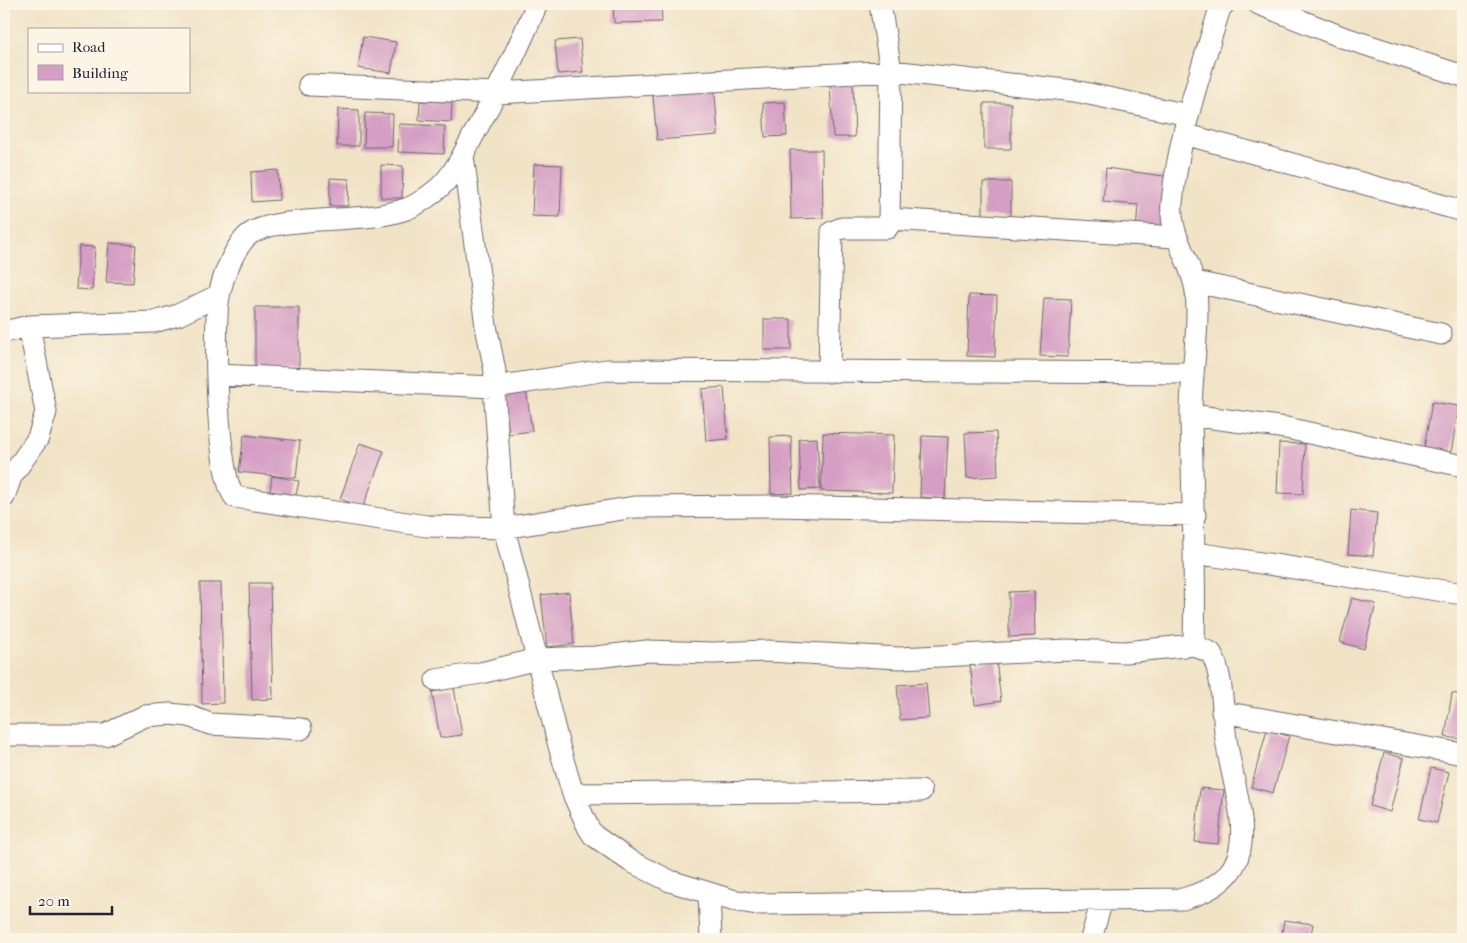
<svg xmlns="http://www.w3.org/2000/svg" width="1467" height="943" viewBox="0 0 1467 943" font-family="'IM FELL French Canon',serif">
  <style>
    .building { fill: #d59ec4 }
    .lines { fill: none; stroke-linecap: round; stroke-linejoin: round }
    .minor-casing { stroke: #6a666c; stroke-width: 23 }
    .minor { stroke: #fff; stroke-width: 21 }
  </style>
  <rect width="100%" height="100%" fill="#fcf5e5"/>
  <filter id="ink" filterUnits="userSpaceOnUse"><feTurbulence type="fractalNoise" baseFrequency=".02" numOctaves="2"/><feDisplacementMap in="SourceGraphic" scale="10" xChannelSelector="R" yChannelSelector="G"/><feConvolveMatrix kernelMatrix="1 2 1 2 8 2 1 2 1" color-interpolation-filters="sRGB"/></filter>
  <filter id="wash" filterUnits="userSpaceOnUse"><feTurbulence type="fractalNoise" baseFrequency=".0096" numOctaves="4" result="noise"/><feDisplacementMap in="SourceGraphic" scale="20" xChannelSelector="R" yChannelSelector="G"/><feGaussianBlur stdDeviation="1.12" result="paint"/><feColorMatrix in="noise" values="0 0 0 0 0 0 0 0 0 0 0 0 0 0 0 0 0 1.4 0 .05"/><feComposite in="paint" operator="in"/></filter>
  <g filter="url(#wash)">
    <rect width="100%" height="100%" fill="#f1e3c6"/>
    <g id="blocks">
      <path class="building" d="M613,4H661L662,22L614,23Z
        M363,37L396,42L391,73L358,68Z
        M580,39L583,72L558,74L555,41Z
        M714,81L718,135L657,140L652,86Z
        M853,83L855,137H833L830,84Z
        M420,101L452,102L451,122L419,120Z
        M785,102L787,136L765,137L763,103Z
        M984,103H1011V149H984Z
        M338,109L359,110V146H337Z
        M365,113L393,114L392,147H364Z
        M399,124L445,126L444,154L398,152Z
        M790,150H822L823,218L791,219Z
        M534,164L562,165L560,217L532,216Z
        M381,165L403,166L402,198H381Z
        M1106,168L1171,177L1166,233L1136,231L1138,205L1103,202Z
        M278,170L279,200L252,202L251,172Z
        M330,178L349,179L348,206H330Z
        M983,182H1011V216H983Z
        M109,243L136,245L133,283L106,282Z
        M79,246L95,247L92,290L76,289Z
        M969,295L997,296L995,357L967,356Z
        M1044,298L1071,299L1068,357L1040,356Z
        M255,307H299V369H255Z
        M764,319H791V350H764Z
        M724,387L728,439L706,441L702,389Z
        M526,388L532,431L509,434L503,392Z
        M1432,402L1459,406L1451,452L1424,448Z
        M996,432L998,476L967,478L965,433Z
        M823,433L894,435L892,493L821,491Z
        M244,435L300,441L296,478L239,472Z
        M791,436L793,493L771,494L770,437Z
        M922,436L948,437L945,499L920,497Z
        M817,438L820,489L801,490L799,439Z
        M360,443L384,451L363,507L340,499Z
        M1279,443L1305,444L1303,494L1277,493Z
        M272,476L299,481L296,495L270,491Z
        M1351,510L1377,513L1373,556L1348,554Z
        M200,583H221L223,703L202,704Z
        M249,583H270L273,699L252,700Z
        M1034,591L1035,636L1009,637V592Z
        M569,592L574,644L547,647L541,595Z
        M1352,598L1376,604L1364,649L1340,642Z
        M996,660L1001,701L975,705L970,664Z
        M926,683L929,718L900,720L897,685Z
        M454,688L462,735L440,738L432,692Z
        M1452,693L1463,695V739L1445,737Z
        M1267,730L1289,736L1273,793L1251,787Z
        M1384,753L1404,758L1390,812L1370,806Z
        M1431,768L1449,772L1437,823L1419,819Z
        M1200,788L1224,790L1218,844L1195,842Z
        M1284,920L1313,924L1310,939H1281Z"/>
    </g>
  </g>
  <g filter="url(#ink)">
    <use href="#blocks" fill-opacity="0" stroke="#6a666c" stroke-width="1"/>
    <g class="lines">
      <g class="minor-casing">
        <path id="minor" d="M537,4C518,49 497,93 473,136C464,153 454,174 440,187C432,194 416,206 406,209C371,221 332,217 297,222C282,223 267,225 253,232C236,241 222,278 219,297C213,324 217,483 235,497L427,526L504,528L635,507L773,506L1195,515
          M1259,4L1342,37L1463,76
          M309,85L496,93L891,71L1075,91L1188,115
          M1184,134L1463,211
          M463,156L486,326L495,371L494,387L607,370L1192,373
          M890,219L1175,237
          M1195,282L1441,334
          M4,332L29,326L154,322L178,315L219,295
          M829,372L832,232L842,228H887L889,225L891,71L880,4
          M217,375L494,387L504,528L559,746L573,794L588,827L593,835L630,861L670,881L732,900L757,904L1183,899C1273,875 1235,804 1226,739C1222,714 1224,675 1211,653L1194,645L1125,652L1067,650L899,658L767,651L713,653L647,651L596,657L537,659L481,673L436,680
          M1191,415L1286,428L1463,466
          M4,497L11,477L38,438L46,412L29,326
          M1196,553L1463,594
          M1194,645C1196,568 1192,491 1191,414C1191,380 1197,346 1197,312C1197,303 1197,291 1194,282C1187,254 1169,233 1172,203C1178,137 1201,71 1220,8L1224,4
          M1222,712L1463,754
          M4,735H105L145,716L170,714L189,716L210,724L301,729
          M573,794L921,791
          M709,894L711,939
          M1091,939L1102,900"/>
      </g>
      <use href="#minor" class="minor"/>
    </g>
  </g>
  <rect width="1467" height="943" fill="none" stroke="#fcf5e5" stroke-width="20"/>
  <rect x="28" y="28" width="162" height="65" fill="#fcf5e5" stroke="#a5a1a1"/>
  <rect x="38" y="44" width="25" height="8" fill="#ffffff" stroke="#a5a1a1"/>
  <text x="72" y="52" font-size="15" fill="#22223b">Road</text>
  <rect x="38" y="65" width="25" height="15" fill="#d59ec4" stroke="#a5a1a1"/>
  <text x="72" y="78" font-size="15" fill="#22223b">Building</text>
  <path d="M30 906v8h82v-8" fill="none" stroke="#22223b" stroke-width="2.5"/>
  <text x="38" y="906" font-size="15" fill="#22223b" stroke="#fcf5e5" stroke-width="4" paint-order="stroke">20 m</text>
</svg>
